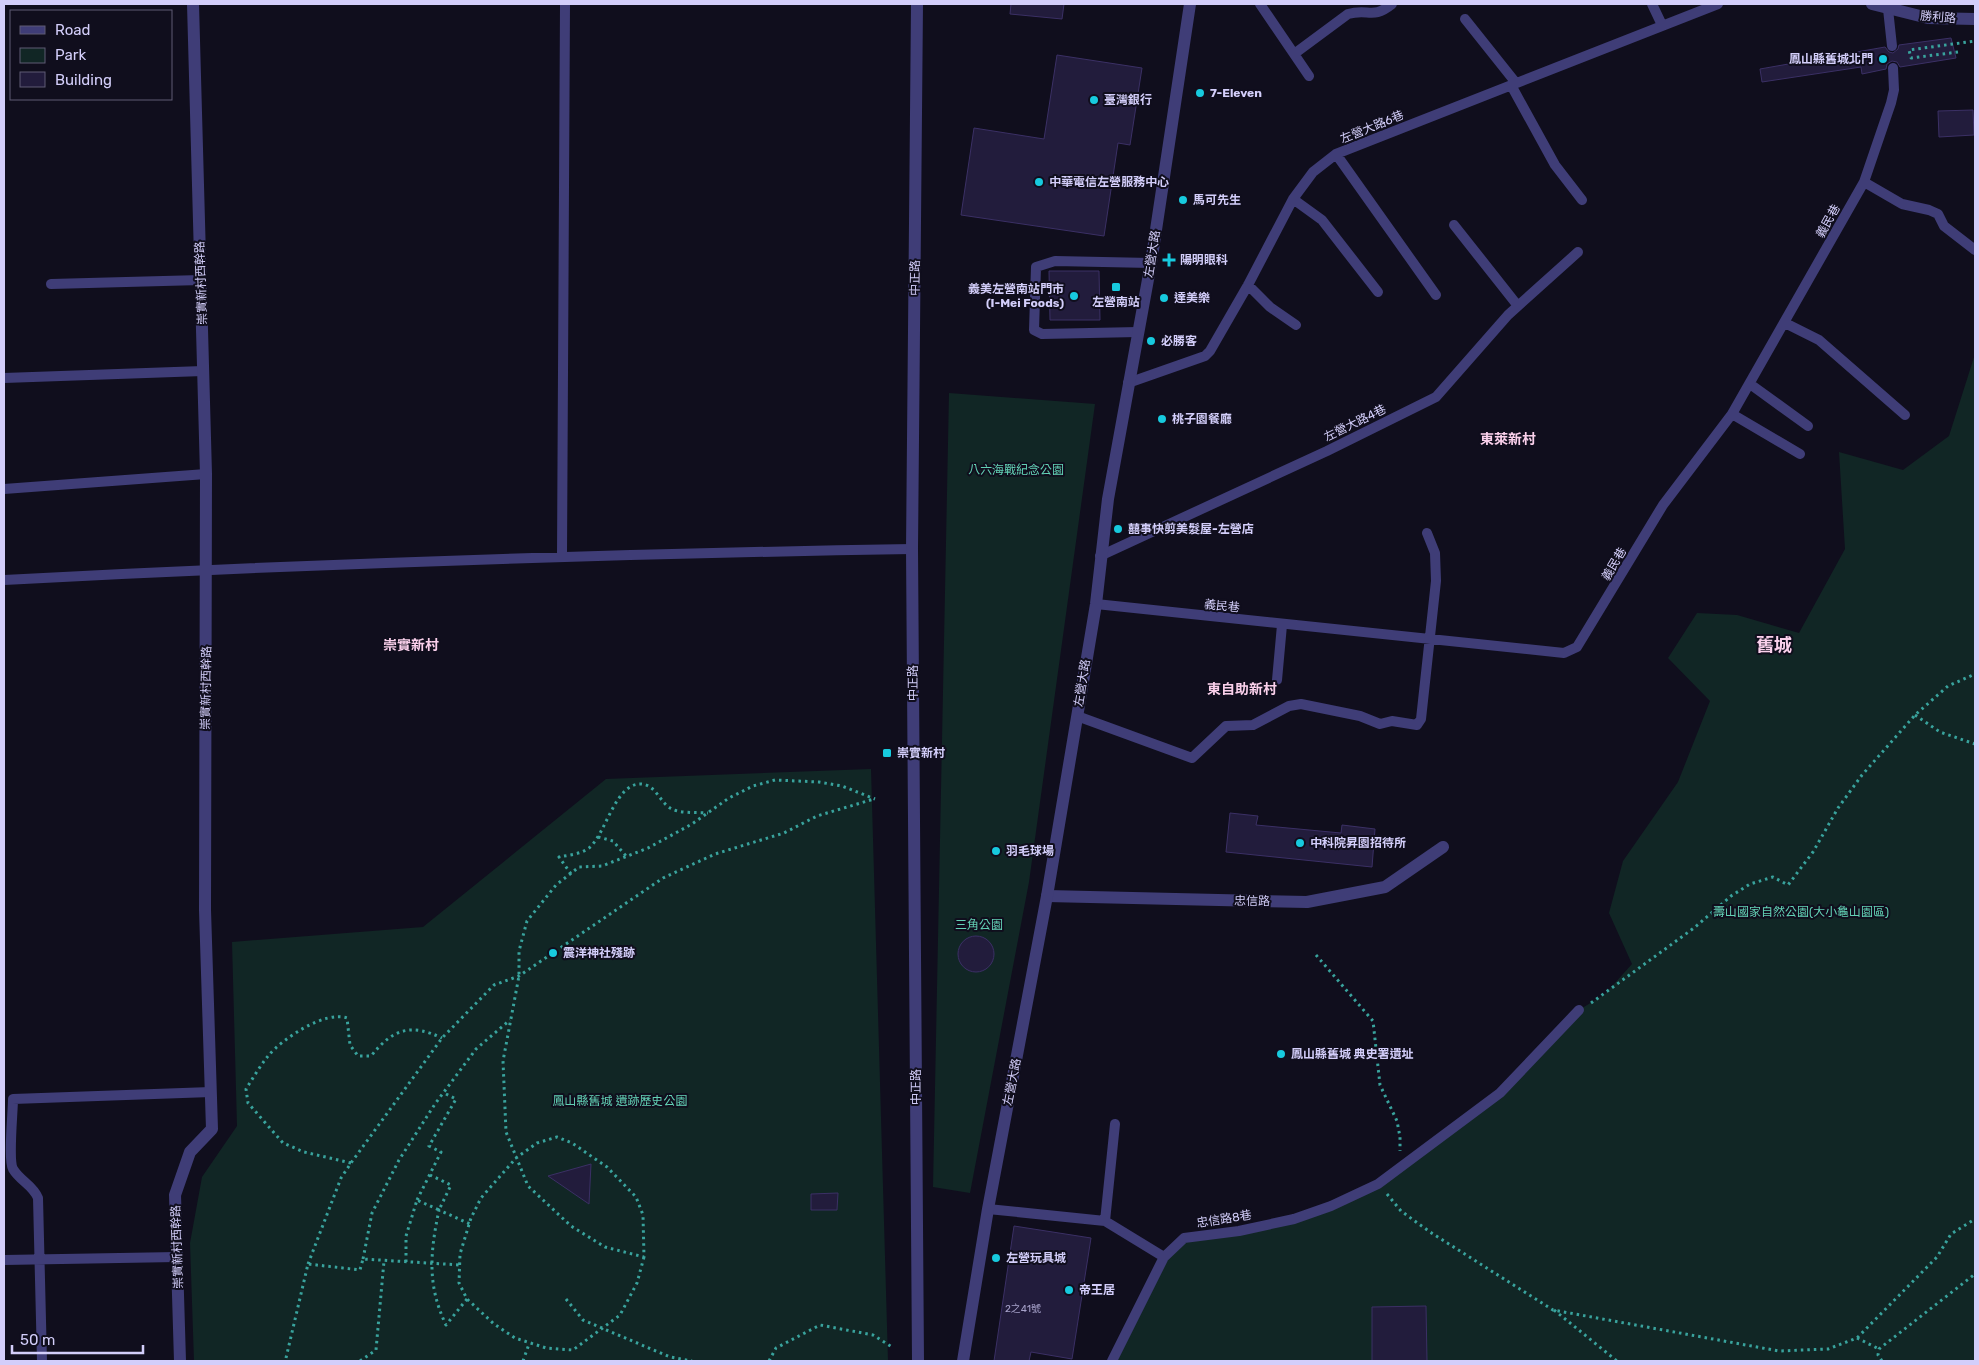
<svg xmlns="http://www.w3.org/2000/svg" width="1979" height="1365" viewBox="0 0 1979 1365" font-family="Rubik,'Noto Sans TC',sans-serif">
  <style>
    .green { fill: #112625 }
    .building { fill: #221c3c; stroke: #3b3065 }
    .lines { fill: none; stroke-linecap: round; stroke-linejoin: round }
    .path { stroke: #39a39d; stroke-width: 3; stroke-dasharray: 2.5 4; stroke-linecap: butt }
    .service { stroke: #3f3d77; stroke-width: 10 }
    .minor { stroke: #3f3d77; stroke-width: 12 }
    .tertiary { stroke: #3f3d77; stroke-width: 12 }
    .poi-dot { fill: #17cade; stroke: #100e1d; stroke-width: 2 }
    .labels { text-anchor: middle; stroke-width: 4; stroke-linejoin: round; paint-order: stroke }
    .number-label { font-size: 10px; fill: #a7a2ca }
    .street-label { font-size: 12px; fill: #d3cefa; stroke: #100e1d }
    .poi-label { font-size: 12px; font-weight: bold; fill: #d3cefa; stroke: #100e1d; text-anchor: start }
    .park-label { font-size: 12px; fill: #63d2b6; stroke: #100e1d }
    .neighbourhood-label { font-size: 14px; font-weight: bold; fill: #fad0eb; stroke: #100e1d }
    .district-label { font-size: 18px; font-weight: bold; fill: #fad0eb; stroke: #100e1d }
  </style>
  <rect width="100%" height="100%" fill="#100e1d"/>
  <path class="green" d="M1975,354V1361H1112L1164,1257L1184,1238L1295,1219L1358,1193L1500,1093L1579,1010L1605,994L1632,964L1609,913L1623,861L1678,782L1710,701L1668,658L1697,613L1737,615L1799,633L1845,549L1839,452L1903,470L1949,436Z
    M949,393L1095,404L1029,882L970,1193L933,1187Z
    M871,769L888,1361H194L190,1243L202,1177L237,1126L232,942L423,927L606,779Z"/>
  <path class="building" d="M1011,4H1064L1062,19L1010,14Z
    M1951,38L1956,58L1900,67L1897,62L1892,61L1887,64L1886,69L1862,74L1861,67L1762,82L1760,69L1885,47L1889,52L1893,53L1898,49L1899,45Z
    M1057,55L1142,68L1130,145L1118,143L1104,236L961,215L974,128L1044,139Z
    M1973,110L1974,135L1939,137L1938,111Z
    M1049,271H1099L1100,320H1050Z
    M1230,813L1258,816L1256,825L1341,833L1342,825L1375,829L1372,867L1226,852Z
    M958 954a18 18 0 1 1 36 0a18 18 0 1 1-36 0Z
    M591,1164L589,1204L548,1176Z
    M838,1193L837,1210H811V1194Z
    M1014,1226L1091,1238L1072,1359L1031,1352L1029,1361H994Z
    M1426,1306L1427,1361H1372V1307Z"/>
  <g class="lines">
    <path class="path" d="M1958,52L1911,58L1909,50L1975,41
      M1915,715L1940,732L1975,744
      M598,837L613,841L626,856
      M571,874L559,857C569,855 581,854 589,848C606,834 615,783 641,784C656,785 659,801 670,808C679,814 697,812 708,813
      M1316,955L1373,1021L1380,1085L1397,1121L1400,1137V1151
      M1591,1003L1694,928L1731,896L1750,884L1773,877L1788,885L1813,852L1838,808L1862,775L1915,715L1948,686L1975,674
      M351,1163L304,1152L283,1143L248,1103L246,1089C253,1078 260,1066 268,1056C282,1039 325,1010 347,1018L350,1045L358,1056H371C393,1029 410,1023 442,1038
      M1387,1194L1401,1211L1430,1232L1553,1310L1779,1351L1828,1349L1857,1338L1937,1257L1951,1234L1975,1219
      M417,1200L441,1152L429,1146L456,1099L444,1093
      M644,1257L637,1283L620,1315L573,1350L546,1348L515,1338L494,1324L467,1299L459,1283L460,1254L471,1218L481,1198L516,1158L537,1143L557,1137L572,1143L607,1167L636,1197L643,1215L644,1257L605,1247L571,1226L528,1186L506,1132L503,1061L519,976V951L527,921L556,885L579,867L602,866L648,848L692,824L729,798L753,786L775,780L819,782L842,786L875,799
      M363,1259L372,1213L399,1160L435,1104L476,1049L510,1020
      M406,1262V1236L417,1200L439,1210L451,1185L430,1175
      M308,1264L341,1178L351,1163L442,1038L494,985L519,976L663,878L715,854L784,833L817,816L874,799
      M467,1299L446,1325C427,1285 430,1253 439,1210L470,1224
      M566,1299L583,1320L670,1357L692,1361
      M1554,1310L1617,1361
      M1857,1338L1879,1349
      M286,1358L308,1264L360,1270L363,1259L460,1265
      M360,1361L376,1350L384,1261
      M523,1361L529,1344
      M769,1361L776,1348L820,1325L873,1335L892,1347
      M1882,1361L1878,1355L1879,1349L1975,1274"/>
    <path class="service" d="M1260,4L1309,76
      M1652,4L1662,25
      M1888,9L1892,46
      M1465,19L1516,83
      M1294,54L1348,14C1369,8 1372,20 1392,4
      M1511,85L1555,165L1582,200
      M1336,154L1436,295
      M1864,182L1902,204L1929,210L1938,214L1944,226L1975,250
      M1293,199L1322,220L1378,292
      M1454,225L1518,306
      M51,284L201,280
      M1248,285L1270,307L1296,325
      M1785,323L1819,340L1905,415
      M1138,332L1042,334L1034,330L1036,267L1055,261L1151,263
      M4,378L203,371
      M1128,383L1205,356L1210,351L1248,285L1293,199L1313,172L1336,154L1718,4
      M1750,384L1808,426
      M1732,414L1800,454
      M4,489L206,474
      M562,556L565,4
      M1100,556L1327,451L1436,397L1508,315L1578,252
      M4,580C306,564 609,554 912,549
      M1096,604L1564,653L1577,647L1663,505L1732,414L1864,182L1891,103L1894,90L1893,68
      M1277,680L1282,625
      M1077,716L1192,758L1226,726L1253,725L1289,706L1301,704L1360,716L1380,724L1392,721L1417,725L1421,719L1436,581L1435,553L1427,533
      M988,1209L1105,1221L1164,1257L1184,1238L1239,1231L1294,1219L1331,1206L1378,1184L1500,1093L1579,1010
      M1105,1221L1115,1124
      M4,1260L177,1257
      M42,1361L38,1198C33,1185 20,1181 13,1169C8,1160 13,1112 13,1099L211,1092
      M1112,1361L1164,1257"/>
    <path class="minor" d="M917,4L912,549L918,1361
      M1872,4L1928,18L1975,19
      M1047,896L1307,902L1385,887L1443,847
      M180,1361L175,1195L190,1152L212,1129L205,910L206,474L193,4"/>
    <path class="tertiary" d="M963,1361L988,1209L1047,896L1096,604L1108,499L1151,263L1190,4"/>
  </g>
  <g class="poi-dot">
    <circle cx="1883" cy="59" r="5"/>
    <circle cx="1200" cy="93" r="5"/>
    <circle cx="1094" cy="100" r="5"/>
    <circle cx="1039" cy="182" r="5"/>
    <circle cx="1183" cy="200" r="5"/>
    <path d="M1166.5 252.5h5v5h5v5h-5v5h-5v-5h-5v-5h5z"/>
    <rect x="1111" y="282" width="10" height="10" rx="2.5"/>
    <circle cx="1074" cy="296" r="5"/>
    <circle cx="1164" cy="298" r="5"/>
    <circle cx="1151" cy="341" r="5"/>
    <circle cx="1162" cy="419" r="5"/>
    <circle cx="1118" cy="529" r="5"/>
    <rect x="882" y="748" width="10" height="10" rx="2.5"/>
    <circle cx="1300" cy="843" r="5"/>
    <circle cx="996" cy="851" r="5"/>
    <circle cx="553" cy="953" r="5"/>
    <circle cx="1281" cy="1054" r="5"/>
    <circle cx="996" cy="1258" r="5"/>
    <circle cx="1069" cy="1290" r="5"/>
  </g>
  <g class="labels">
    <g class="number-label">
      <text x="1023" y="1312">2之41號</text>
    </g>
    <g class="street-label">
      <text transform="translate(1938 17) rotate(5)" y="4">勝利路</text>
      <text transform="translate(1372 127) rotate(-22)" y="4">左營大路6巷</text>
      <text transform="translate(1828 221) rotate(-61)" y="4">義民巷</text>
      <text transform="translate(1152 254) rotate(-81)" y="4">左營大路</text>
      <text transform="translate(915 278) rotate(-89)" y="4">中正路</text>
      <text transform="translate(201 283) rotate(-92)" y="4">崇實新村西幹路</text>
      <text transform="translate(1355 423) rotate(-26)" y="4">左營大路4巷</text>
      <text transform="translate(1614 564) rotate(-59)" y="4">義民巷</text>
      <text transform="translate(1222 606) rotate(6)" y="4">義民巷</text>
      <text transform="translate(913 683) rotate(-90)" y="4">中正路</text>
      <text transform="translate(1082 683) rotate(-81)" y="4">左營大路</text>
      <text transform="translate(206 688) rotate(-89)" y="4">崇實新村西幹路</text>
      <text transform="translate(1252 901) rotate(1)" y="4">忠信路</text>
      <text transform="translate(1012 1082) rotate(-79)" y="4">左營大路</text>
      <text transform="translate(916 1087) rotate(-90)" y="4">中正路</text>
      <text transform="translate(1224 1219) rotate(-9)" y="4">忠信路8巷</text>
      <text transform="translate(177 1247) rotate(-92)" y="4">崇實新村西幹路</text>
    </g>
    <g class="poi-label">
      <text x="1873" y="63" text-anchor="end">鳳山縣舊城北門</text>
      <text x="1210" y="97">7-Eleven</text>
      <text x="1104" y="104">臺灣銀行</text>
      <text x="1049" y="186">中華電信左營服務中心</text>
      <text x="1193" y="204">馬可先生</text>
      <text x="1180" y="264">陽明眼科</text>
      <text x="1064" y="293" text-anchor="end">義美左營南站門市<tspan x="1064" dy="14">(I-Mei Foods)</tspan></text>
      <text x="1174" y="302">達美樂</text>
      <text x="1116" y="306" text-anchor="middle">左營南站</text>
      <text x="1161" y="345">必勝客</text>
      <text x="1172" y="423">桃子園餐廳</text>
      <text x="1128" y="533">囍事快剪美髮屋-左營店</text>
      <text x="897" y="757">崇實新村</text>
      <text x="1310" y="847">中科院昇園招待所</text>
      <text x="1006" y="855">羽毛球場</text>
      <text x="563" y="957">震洋神社殘跡</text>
      <text x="1291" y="1058">鳳山縣舊城 典史署遺址</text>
      <text x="1006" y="1262">左營玩具城</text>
      <text x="1079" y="1294">帝王居</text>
    </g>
    <g class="park-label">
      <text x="1016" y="474">八六海戰紀念公園</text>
      <text x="1801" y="916">壽山國家自然公園(大小龜山園區)</text>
      <text x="979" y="929">三角公園</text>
      <text x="620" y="1105">鳳山縣舊城 遺跡歷史公園</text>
    </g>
    <g class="neighbourhood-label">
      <text x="1508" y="444">東萊新村</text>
      <text x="411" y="650">崇實新村</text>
      <text x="1242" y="694">東自助新村</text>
    </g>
    <g class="district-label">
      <text x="1774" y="651">舊城</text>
    </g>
  </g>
  <rect width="1979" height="1365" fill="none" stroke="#d3cefa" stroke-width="10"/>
  <rect x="10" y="10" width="162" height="90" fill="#100e1d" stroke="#5e5b75"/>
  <rect x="20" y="26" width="25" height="8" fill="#3f3d77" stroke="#5e5b75"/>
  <text x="55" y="35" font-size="15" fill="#d3cefa">Road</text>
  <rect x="20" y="48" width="25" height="15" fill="#112625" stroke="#5e5b75"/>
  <text x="55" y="60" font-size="15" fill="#d3cefa">Park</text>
  <rect x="20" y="72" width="25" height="15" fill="#221c3c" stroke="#5e5b75"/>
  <text x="55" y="85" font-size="15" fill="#d3cefa">Building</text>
  <path d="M12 1345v8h131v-8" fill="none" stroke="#d3cefa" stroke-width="2.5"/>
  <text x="20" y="1345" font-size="15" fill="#d3cefa" stroke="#100e1d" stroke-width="4" paint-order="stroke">50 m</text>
</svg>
